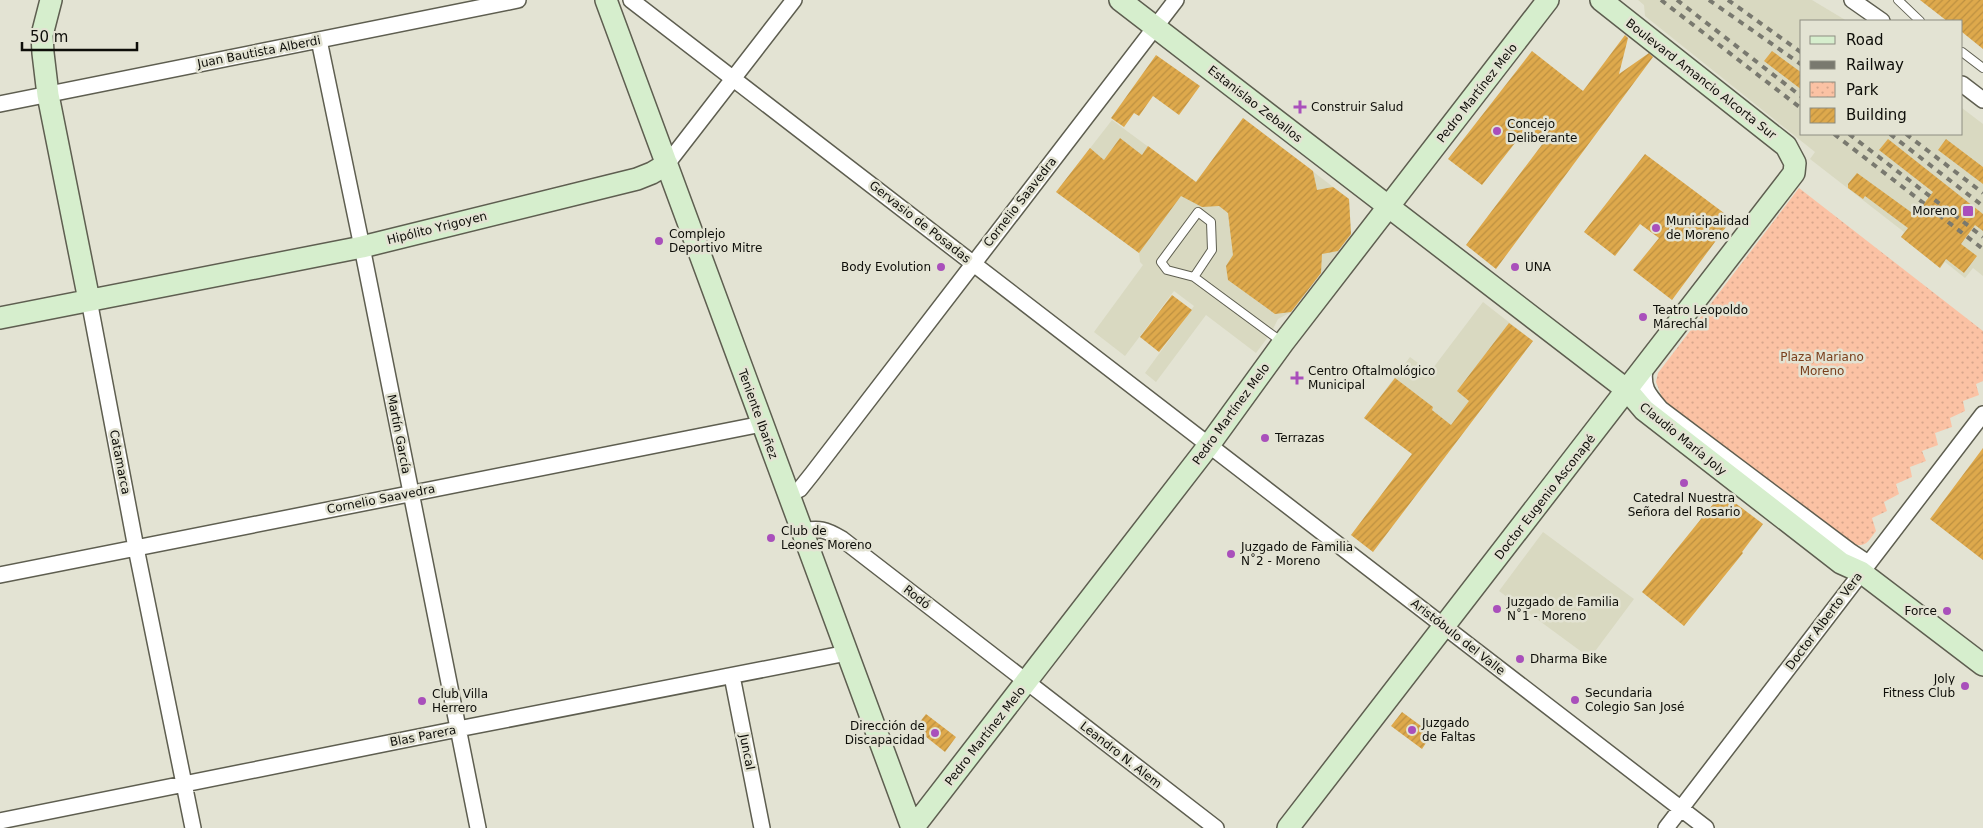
<svg xmlns="http://www.w3.org/2000/svg" width="1983" height="828" viewBox="0 0 1983 828" font-family="'DejaVu Sans',sans-serif">
  <style>
    .built { fill: #d9d9c1 }
    .park { fill: url(#park-dots) }
    .building { fill: url(#building-hatch) }
    .lines { fill: none; stroke-linecap: round; stroke-linejoin: round }
    .lane-casing { stroke: #5e5e50; stroke-width: 10 }
    .street-casing { stroke: #5e5e50; stroke-width: 18 }
    .secondary-casing { stroke: #5e5e50; stroke-width: 24 }
    .lane { stroke: #fff; stroke-width: 8 }
    .street { stroke: #fff; stroke-width: 15 }
    .secondary { stroke: #d6eecd; stroke-width: 21 }
    .rail { stroke: #79796f; stroke-width: 4; stroke-dasharray: 6 6; stroke-linecap: butt }
    .poi-dot { fill: #a94fbb; stroke: #e3e3d3; stroke-width: 2 }
    .labels { text-anchor: middle; stroke-width: 5; stroke-linejoin: round; paint-order: stroke }
    .street-label { font-size: 12px; fill: #0e0e09; stroke: #e3e3d3 }
    .poi-label { font-size: 12px; fill: #0e0e09; stroke: #e3e3d3; text-anchor: start }
    .park-label { font-size: 12px; fill: #793f1c; stroke: #e3e3d3 }
  </style>
  <defs>
    <pattern id="park-dots" width="8" height="8" patternUnits="userSpaceOnUse" patternTransform="scale(1.25)"><rect width="8" height="8" fill="#fbc2a4"/><path d="M2 2h.1M6 6h.1" fill="none" stroke="#d6a68c" stroke-width="1.8" stroke-linecap="round"/></pattern>
    <pattern id="building-hatch" width="6" height="6" patternUnits="userSpaceOnUse" patternTransform="scale(1.25)"><rect width="6" height="6" fill="#dea94c"/><path d="M-1 1l2-2M0 6l6-6M5 7l2-2" fill="none" stroke="#bd9041"/></pattern>
  </defs>
  <rect width="100%" height="100%" fill="#e3e3d3"/>
  <path class="built" d="M1638,0H1812L1847,21H1802V134H1962V108L1983,124V276L1973,268L1965,278L1945,262L1940,268L1901,237L1904,232L1810,159L1815,152L1645,16L1644,5Z
    M1243,118L1349,199L1351,235L1291,312L1278,319L1271,333L1256,353L1206,315L1156,382L1145,373L1194,306L1174,291L1125,356L1094,332L1143,265L1140,262L1139,253L1056,192L1112,120L1196,182Z
    M1483,302L1533,341L1373,552L1351,535L1412,454L1364,418L1410,357L1430,372Z
    M1543,532L1634,599L1590,658L1499,591Z"/>
  <path class="park" d="M1799,188L1983,331V381L1976,384L1979,395L1963,401L1965,411L1950,418L1952,427L1935,433L1938,445L1922,451L1926,461L1910,467L1912,477L1896,484L1899,494L1884,502L1887,511L1872,518L1876,531C1869,540 1867,547 1854,545L1663,400L1656,382L1658,373Z"/>
  <path class="building" d="M1920,0H1983V49L1962,32V21H1947Z
    M1625,35L1628,38L1619,74L1649,53L1653,57L1496,269L1466,245L1544,142L1526,129L1482,185L1448,159L1532,51L1583,91Z
    M1772,51L1802,73V90L1764,61Z
    M1156,55L1200,86L1179,115L1153,96L1139,116L1134,113L1124,127L1111,118Z
    M1243,118L1313,171L1317,190L1333,187L1349,199L1351,234L1338,251L1322,254L1321,273L1291,312L1275,314L1228,280L1226,266L1233,255L1228,213L1219,206L1202,207L1181,196L1139,253L1056,192L1090,148L1104,160L1120,138L1142,155L1148,146L1196,182Z
    M1888,139L1983,214V231L1975,225L1961,244L1977,256L1964,273L1946,259L1940,268L1901,237L1908,228L1865,196L1863,199L1848,188V184L1857,173L1915,215L1933,192L1879,150Z
    M1946,139L1983,167V184L1938,150Z
    M1645,154L1732,219L1672,300L1633,270L1659,238L1640,224L1615,256L1584,232Z
    M1172,295L1192,310L1159,352L1140,337Z
    M1509,323L1533,341L1373,552L1351,535L1412,454L1364,418L1395,378L1433,407L1432,410L1451,425L1469,401L1457,391Z
    M1983,448V560L1930,519Z
    M1722,493L1763,524L1742,552L1743,553L1684,626L1642,592Z
    M1402,712L1432,734L1422,749L1391,726Z
    M926,714L956,737L945,752L915,728Z"/>
  <g class="lines">
    <g class="lane-casing">
      <path id="lane" d="M1898,0L1920,21
        M1962,52L1983,68
        M1194,277L1167,270L1161,262L1198,212L1211,222L1212,250L1194,277L1282,342"/>
    </g>
    <g class="street-casing">
      <path id="street" d="M631,0L1706,828
        M1852,0L1882,21
        M319,40L362,247L478,828
        M1962,84L1983,100
        M0,104L518,0
        M667,164L794,0
        M89,300L136,548L193,828
        M1645,368C1642,388 1648,394 1661,409L1850,551L1868,563
        M788,495L800,489L812,474L1176,0
        M801,531C820,528 825,529 842,539L1216,828
        M0,575L762,424
        M732,676L762,828
        M0,821L458,729L847,653
        M1666,828L1983,414"/>
    </g>
    <g class="secondary-casing">
      <path id="secondary" d="M51,0L42,35L43,53L48,95L89,300
        M606,0L912,828
        M1120,0L1627,390L1644,410L1841,563L1861,572L1983,665
        M0,318L362,247L637,179L652,173L667,164
        M913,828L1209,445L1283,343L1548,0
        M1288,828L1794,173L1795,163L1786,146L1601,0"/>
    </g>
    <use href="#lane" class="lane"/>
    <use href="#street" class="street"/>
    <use href="#secondary" class="secondary"/>
    <path class="rail" d="M1661,0L1802,109
      M1677,0L1802,97
      M1709,0L1802,65
      M1728,0L1802,53
      M1834,134L1983,249
      M1849,134L1983,237
      M1890,134L1983,206
      M1906,134L1983,193"/>
  </g>
  <g class="poi-dot">
    <path d="M1297.5 99.5h5v5h5v5h-5v5h-5v-5h-5v-5h5z"/>
    <circle cx="1497" cy="131" r="5"/>
    <rect x="1962" y="205" width="12" height="12" rx="2.5"/>
    <circle cx="1656" cy="228" r="5"/>
    <circle cx="659" cy="241" r="5"/>
    <circle cx="941" cy="267" r="5"/>
    <circle cx="1515" cy="267" r="5"/>
    <circle cx="1643" cy="317" r="5"/>
    <path d="M1294.5 370.5h5v5h5v5h-5v5h-5v-5h-5v-5h5z"/>
    <circle cx="1265" cy="438" r="5"/>
    <circle cx="1684" cy="483" r="5"/>
    <circle cx="771" cy="538" r="5"/>
    <circle cx="1231" cy="554" r="5"/>
    <circle cx="1497" cy="609" r="5"/>
    <circle cx="1947" cy="611" r="5"/>
    <circle cx="1520" cy="659" r="5"/>
    <circle cx="1965" cy="686" r="5"/>
    <circle cx="1575" cy="700" r="5"/>
    <circle cx="422" cy="701" r="5"/>
    <circle cx="1412" cy="730" r="5"/>
    <circle cx="935" cy="733" r="5"/>
  </g>
  <g class="labels">
    <g class="street-label">
      <text transform="translate(259 52) rotate(-11)" y="4">Juan Bautista Alberdi</text>
      <text transform="translate(1701 79) rotate(38)" y="4">Boulevard Amancio Alcorta Sur</text>
      <text transform="translate(1477 93) rotate(-52)" y="4">Pedro Martínez Melo</text>
      <text transform="translate(1255 104) rotate(38)" y="4">Estanislao Zeballos</text>
      <text transform="translate(1020 202) rotate(-52)" y="4">Cornelio Saavedra</text>
      <text transform="translate(920 222) rotate(38)" y="4">Gervasio de Posadas</text>
      <text transform="translate(437 228) rotate(-14)" y="4">Hipólito Yrigoyen</text>
      <text transform="translate(758 414) rotate(70)" y="4">Teniente Ibañez</text>
      <text transform="translate(1231 414) rotate(-54)" y="4">Pedro Martínez Melo</text>
      <text transform="translate(399 434) rotate(79)" y="4">Martín García</text>
      <text transform="translate(1683 439) rotate(39)" y="4">Claudio María Joly</text>
      <text transform="translate(120 462) rotate(79)" y="4">Catamarca</text>
      <text transform="translate(1545 497) rotate(-52)" y="4">Doctor Eugenio Asconapé</text>
      <text transform="translate(381 499) rotate(-11)" y="4">Cornelio Saavedra</text>
      <text transform="translate(917 597) rotate(38)" y="4">Rodó</text>
      <text transform="translate(1824 621) rotate(-53)" y="4">Doctor Alberto Vera</text>
      <text transform="translate(1458 637) rotate(38)" y="4">Aristóbulo del Valle</text>
      <text transform="translate(423 736) rotate(-11)" y="4">Blas Parera</text>
      <text transform="translate(985 736) rotate(-52)" y="4">Pedro Martínez Melo</text>
      <text transform="translate(747 752) rotate(79)" y="4">Juncal</text>
      <text transform="translate(1121 755) rotate(38)" y="4">Leandro N. Alem</text>
    </g>
    <g class="poi-label">
      <text x="1311" y="111">Construir Salud</text>
      <text x="1507" y="128">Concejo<tspan x="1507" dy="14">Deliberante</tspan></text>
      <text x="1957" y="215" text-anchor="end">Moreno</text>
      <text x="1666" y="225">Municipalidad<tspan x="1666" dy="14">de Moreno</tspan></text>
      <text x="669" y="238">Complejo<tspan x="669" dy="14">Deportivo Mitre</tspan></text>
      <text x="931" y="271" text-anchor="end">Body Evolution</text>
      <text x="1525" y="271">UNA</text>
      <text x="1653" y="314">Teatro Leopoldo<tspan x="1653" dy="14">Marechal</tspan></text>
      <text x="1308" y="375">Centro Oftalmológico<tspan x="1308" dy="14">Municipal</tspan></text>
      <text x="1275" y="442">Terrazas</text>
      <text x="1684" y="502" text-anchor="middle">Catedral Nuestra<tspan x="1684" dy="14">Señora del Rosario</tspan></text>
      <text x="781" y="535">Club de<tspan x="781" dy="14">Leones Moreno</tspan></text>
      <text x="1241" y="551">Juzgado de Familia<tspan x="1241" dy="14">N˚2 - Moreno</tspan></text>
      <text x="1507" y="606">Juzgado de Familia<tspan x="1507" dy="14">N˚1 - Moreno</tspan></text>
      <text x="1937" y="615" text-anchor="end">Force</text>
      <text x="1530" y="663">Dharma Bike</text>
      <text x="1955" y="683" text-anchor="end">Joly<tspan x="1955" dy="14">Fitness Club</tspan></text>
      <text x="1585" y="697">Secundaria<tspan x="1585" dy="14">Colegio San José</tspan></text>
      <text x="432" y="698">Club Villa<tspan x="432" dy="14">Herrero</tspan></text>
      <text x="1422" y="727">Juzgado<tspan x="1422" dy="14">de Faltas</tspan></text>
      <text x="925" y="730" text-anchor="end">Dirección de<tspan x="925" dy="14">Discapacidad</tspan></text>
    </g>
    <g class="park-label">
      <text x="1822" y="361">Plaza Mariano<tspan x="1822" dy="14">Moreno</tspan></text>
    </g>
  </g>
  <rect x="1800" y="20" width="162" height="115" fill="#e3e3d3" stroke="#8e8e82"/>
  <rect x="1810" y="36" width="25" height="8" fill="#d6eecd" stroke="#8e8e82"/>
  <text x="1846" y="45" font-size="15" fill="#0e0e09">Road</text>
  <rect x="1810" y="61" width="25" height="8" fill="#79796f" stroke="#8e8e82"/>
  <text x="1846" y="70" font-size="15" fill="#0e0e09">Railway</text>
  <rect x="1810" y="82" width="25" height="15" fill="url(#park-dots)" stroke="#8e8e82"/>
  <text x="1846" y="95" font-size="15" fill="#0e0e09">Park</text>
  <rect x="1810" y="108" width="25" height="15" fill="url(#building-hatch)" stroke="#8e8e82"/>
  <text x="1846" y="120" font-size="15" fill="#0e0e09">Building</text>
  <path d="M22 42v8h115v-8" fill="none" stroke="#0e0e09" stroke-width="2.5"/>
  <text x="30" y="42" font-size="15" fill="#0e0e09" stroke="#e3e3d3" stroke-width="4" paint-order="stroke">50 m</text>
</svg>
